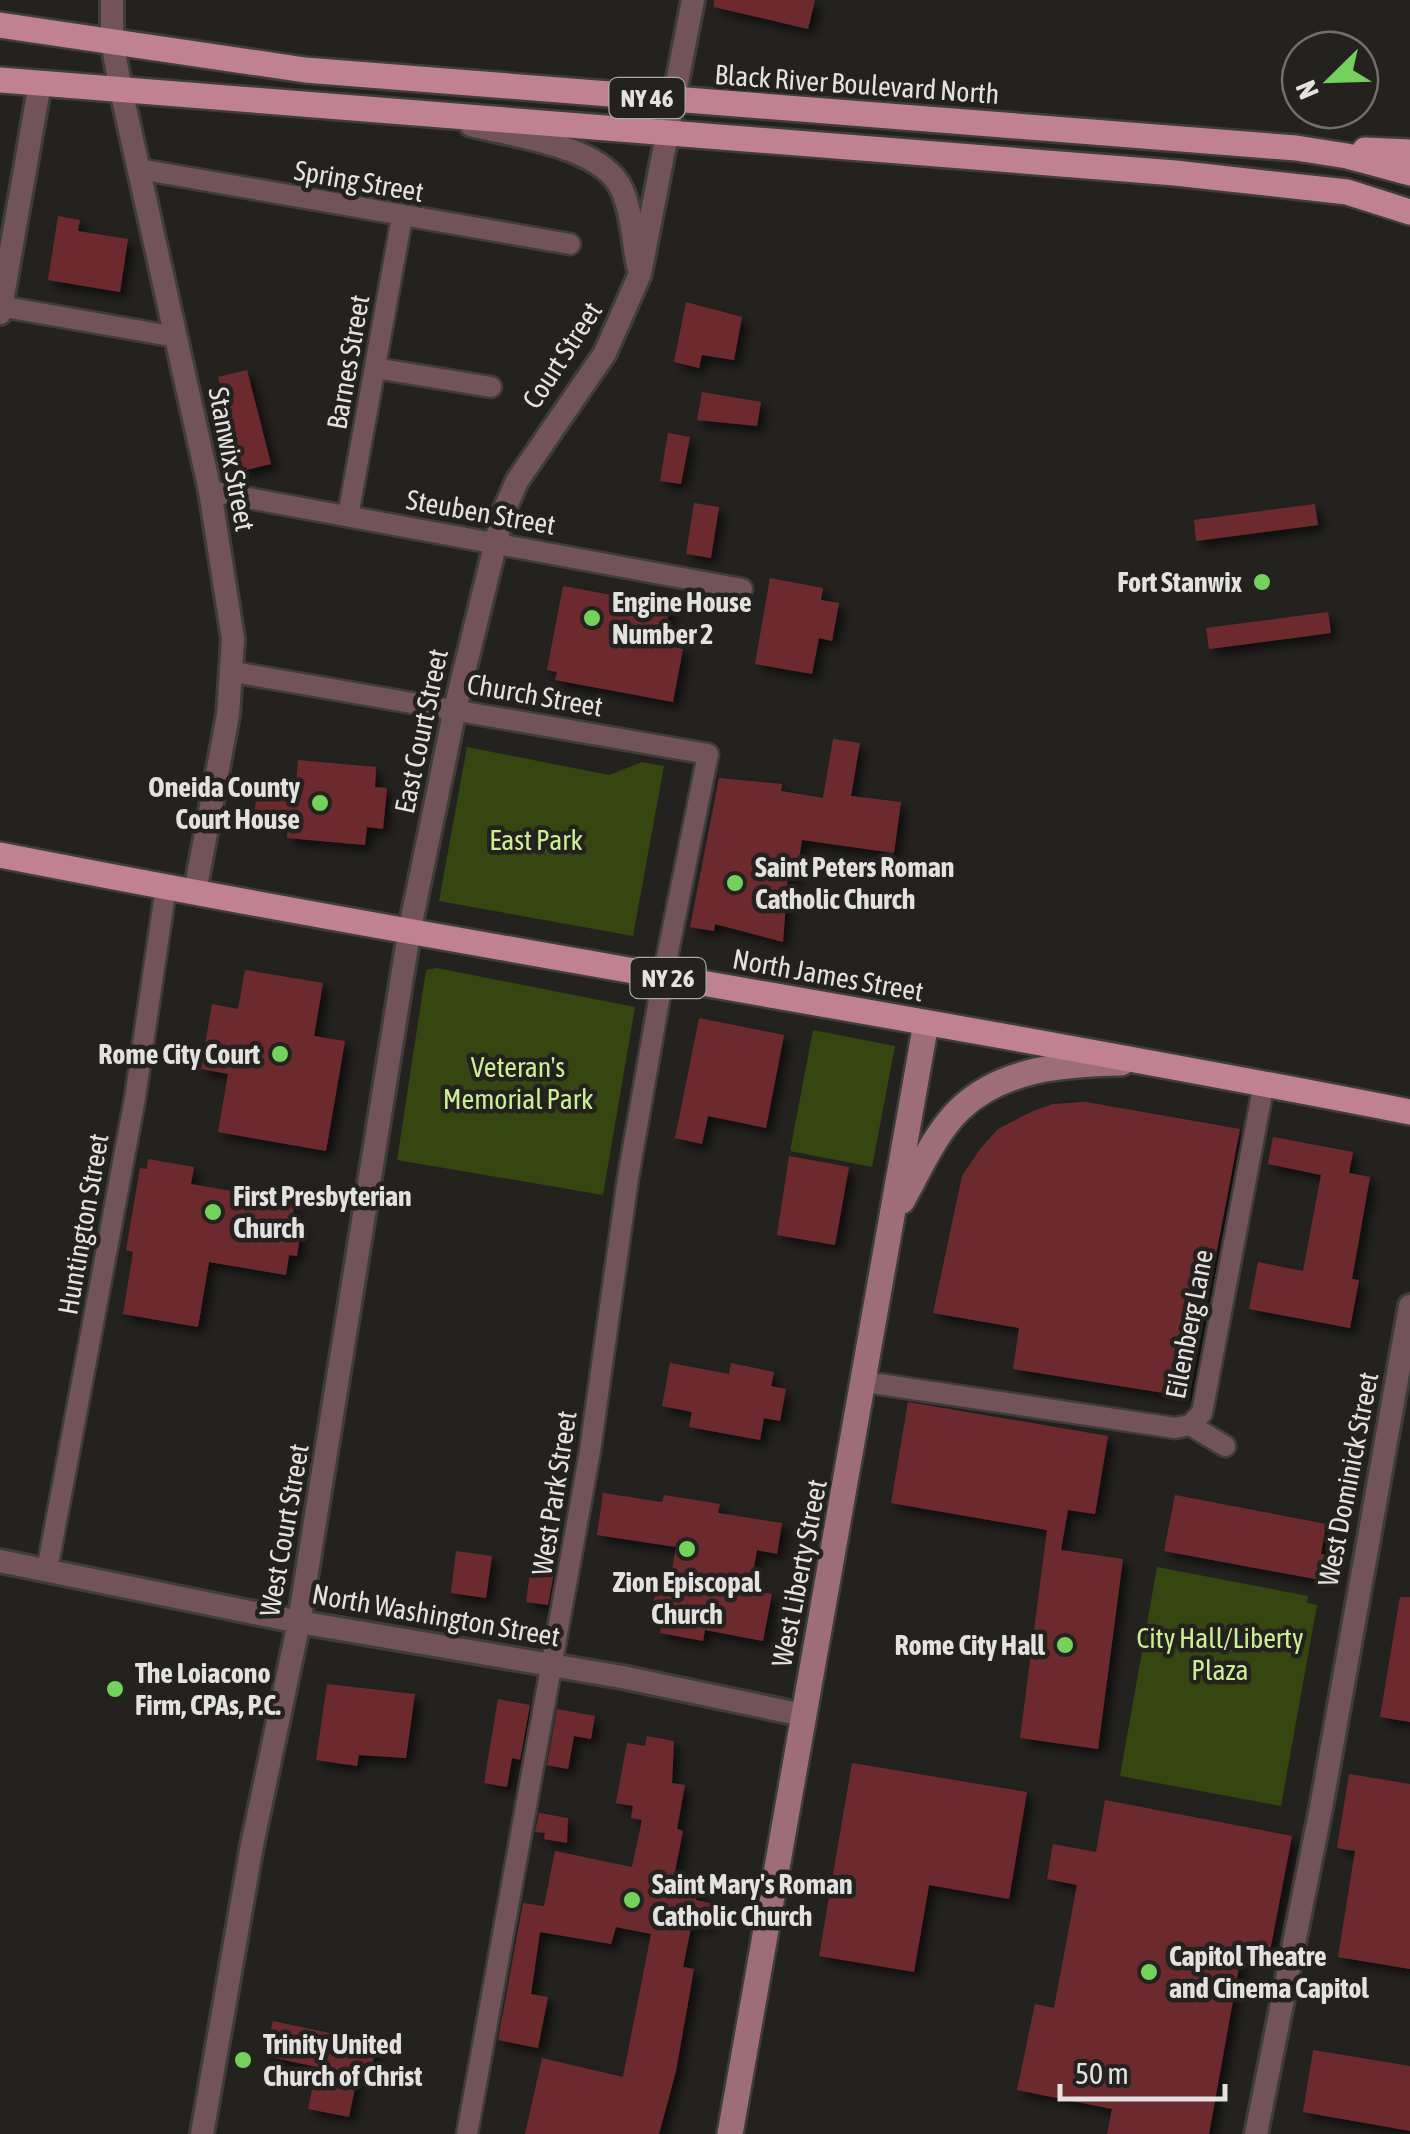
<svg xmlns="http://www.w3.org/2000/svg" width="1410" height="2134" viewBox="0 0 1410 2134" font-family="'Asap Condensed',sans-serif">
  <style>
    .green { fill: #354610 }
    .building { fill: #6c2c2e; filter: url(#shadow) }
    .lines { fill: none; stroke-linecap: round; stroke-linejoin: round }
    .minor-casing { stroke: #3e3d3a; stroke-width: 25 }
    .tertiary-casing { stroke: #3e3d3a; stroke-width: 28 }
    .secondary-casing { stroke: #3e3d3a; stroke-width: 30 }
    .primary-casing { stroke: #3e3d3a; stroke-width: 30 }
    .minor { stroke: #715359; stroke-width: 20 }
    .tertiary { stroke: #715359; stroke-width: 22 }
    .secondary { stroke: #9e6e78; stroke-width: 25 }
    .primary { stroke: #c08290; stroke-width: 25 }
    .poi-dot { fill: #74d25c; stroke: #23221f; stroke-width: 4 }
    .labels { text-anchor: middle; stroke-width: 9; stroke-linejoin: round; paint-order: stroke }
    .shield { fill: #23221f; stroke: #a9a8a6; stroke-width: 2.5 }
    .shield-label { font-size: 25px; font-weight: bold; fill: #e3e2e0 }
    .street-label { font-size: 28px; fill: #e3e2e0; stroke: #23221f }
    .poi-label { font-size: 28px; font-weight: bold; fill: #e3e2e0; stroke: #23221f; text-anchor: start }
    .park-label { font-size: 28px; fill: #ccef94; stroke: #23221f }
  </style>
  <defs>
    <filter id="shadow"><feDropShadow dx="6" dy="6" stdDeviation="5" flood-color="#0009"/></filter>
  </defs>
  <rect width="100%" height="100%" fill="#23221f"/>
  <path class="green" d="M467,747L609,775L642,762L664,766L633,936L439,901Z
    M437,968L635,1007L603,1195L397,1160L426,970Z
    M813,1030L895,1046L872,1167L790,1151Z
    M1157,1567L1308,1596L1307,1603L1317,1605L1281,1806L1120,1776Z"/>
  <path class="building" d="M714,0H815L808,29L714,7Z
    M58,216L80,220L78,231L128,239L120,292L48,280Z
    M686,302L742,317L734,360L702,355L699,368L674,362Z
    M247,370L271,464L242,471L218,377Z
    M702,392L761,402L757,426L697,420Z
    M668,433L690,437L681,484L660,481Z
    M694,503L719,507L711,558L686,554Z
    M1315,504L1318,525L1196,541L1194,520Z
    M770,578L823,588L821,600L839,603L832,641L819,638L812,674L755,664Z
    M563,586L670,606L663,645L683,649L673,702L555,680L557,672L547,670Z
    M1328,612L1331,633L1209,649L1206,628Z
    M833,739L860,743L851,796L901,802L894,853L802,840L796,878L788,877L783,942L715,924L714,931L690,927L719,778L782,784L781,791L823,798Z
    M298,760L376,767L375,787L387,788L383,829L367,827L365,845L287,838L288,822L254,819L258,780L296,783Z
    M245,970L323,983L314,1036L345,1041L326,1151L218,1132L228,1074L201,1069L212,1004L238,1009Z
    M699,1018L784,1035L766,1128L708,1116L702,1144L675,1138Z
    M1086,1102L1240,1129L1189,1397L1013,1369L1019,1328L933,1313L962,1176L980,1149L998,1129L1031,1112L1053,1104Z
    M1273,1137L1353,1152L1349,1173L1370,1177L1352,1279L1359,1280L1350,1328L1249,1309L1258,1262L1303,1271L1321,1175L1268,1164Z
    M789,1156L849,1167L835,1245L777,1235Z
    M148,1159L194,1167L191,1184L295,1202L292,1221L302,1223L297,1256L289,1255L286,1275L209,1262L198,1327L123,1314L133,1252L126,1250L140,1168L147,1169Z
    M670,1363L729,1374L731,1363L774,1372L771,1386L786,1389L780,1421L764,1418L760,1440L689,1427L692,1412L662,1406Z
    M908,1402L1108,1436L1095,1514L1068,1510L1061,1550L1123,1559L1098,1749L1020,1738L1047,1530L891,1503Z
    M603,1493L662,1502L664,1495L720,1504L718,1513L782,1523L777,1554L757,1550L750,1590L772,1594L763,1641L705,1630L703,1641L660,1633L664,1610L652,1608L657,1583L669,1586L676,1547L597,1535Z
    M1175,1495L1326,1524L1321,1554L1336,1557L1331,1582L1164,1551Z
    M456,1551L492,1556L486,1598L451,1593Z
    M532,1558L556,1562L548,1605L526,1602Z
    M1400,1597H1410V1722L1380,1717Z
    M327,1684L415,1694L406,1758L359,1755L357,1766L316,1760Z
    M498,1699L530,1705L520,1760L512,1758L507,1787L484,1783Z
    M557,1709L595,1716L591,1739L574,1736L568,1769L547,1765Z
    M647,1736L674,1741L672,1783L685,1785L677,1829L683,1831L674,1876L700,1882L696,1900L714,1904L709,1927L692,1923L683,1967L694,1969L676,2071L659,2134H525L542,2058L623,2077L651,1934L616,1927L611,1944L540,1932L531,1994L548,1997L538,2048L498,2040L523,1903L544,1906L555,1851L632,1867L642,1820L631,1818L633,1806L616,1803L627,1743L645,1746Z
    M852,1763L1027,1792L1009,1899L929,1885L914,1972L819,1956Z
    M1349,1774L1410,1784V1969L1338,1957L1355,1851L1337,1848Z
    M1105,1800L1292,1836L1270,1951L1243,1945L1209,2134H1107L1112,2109L1017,2090L1035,2004L1054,2008L1077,1885L1047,1879L1053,1844L1096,1852Z
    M539,1813L568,1818L567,1843L544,1839L545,1833L535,1832Z
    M273,2021L377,2043L370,2076L358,2074L349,2117L308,2109L317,2067L265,2056Z
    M1313,2050L1410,2066V2131L1303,2112Z"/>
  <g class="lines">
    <g class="minor-casing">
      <path id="minor" d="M139,169L570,244
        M0,306L176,337
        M375,368L491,387
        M210,491L742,589
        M348,516L402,217
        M233,672L708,754L663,977L628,1178L590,1451L467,2134
        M865,1382L1175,1428L1190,1425L1202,1413L1264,1083
        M1190,1425L1225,1446
        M47,1570L135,1098L166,887"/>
    </g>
    <g class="tertiary-casing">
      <path id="tertiary" d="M112,0V42L121,90L210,491L233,639L228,715L195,892
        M471,125C514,136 603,146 622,190C632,212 633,242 638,266
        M0,313L40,83
        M0,1561L299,1622L622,1677L803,1715
        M202,2134L252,1845L299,1622L409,933L455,709L503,513L517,481L605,353L640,274L693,0
        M1256,2134L1321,1808L1410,1306"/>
    </g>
    <g class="secondary-casing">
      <path id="secondary" d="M902,1201C919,1171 935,1133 960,1109C1003,1068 1065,1064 1121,1063
        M730,2134L926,1023"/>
    </g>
    <g class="primary-casing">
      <path id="primary" d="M0,25L305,70L1296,148L1347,156L1410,173
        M0,80L1175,173L1347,192L1410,212
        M1365,150L1410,152
        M0,855C469,947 941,1020 1410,1112"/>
    </g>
    <use href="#minor" class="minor"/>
    <use href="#tertiary" class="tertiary"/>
    <use href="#secondary" class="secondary"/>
    <use href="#primary" class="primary"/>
  </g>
  <g class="poi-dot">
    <circle cx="1262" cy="582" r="10"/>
    <circle cx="592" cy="618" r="10"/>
    <circle cx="320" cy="803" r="10"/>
    <circle cx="735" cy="883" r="10"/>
    <circle cx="280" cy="1054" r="10"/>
    <circle cx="213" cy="1212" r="10"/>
    <circle cx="687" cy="1549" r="10"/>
    <circle cx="1065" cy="1645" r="10"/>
    <circle cx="115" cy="1689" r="10"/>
    <circle cx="632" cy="1900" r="10"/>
    <circle cx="1149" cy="1972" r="10"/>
    <circle cx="243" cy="2060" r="10"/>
  </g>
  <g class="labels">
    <g class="shield">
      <rect x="609.5" y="78" width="75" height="40" rx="8"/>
      <rect x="630.5" y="958" width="75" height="40" rx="8"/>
    </g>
    <g class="shield-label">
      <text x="647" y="107">NY 46</text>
      <text x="668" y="987">NY 26</text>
    </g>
    <g class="street-label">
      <text transform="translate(857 84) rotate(4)" y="10">Black River Boulevard North</text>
      <text transform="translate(359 181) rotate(10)" y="10">Spring Street</text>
      <text transform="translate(562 355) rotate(-57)" y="10">Court Street</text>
      <text transform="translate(348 362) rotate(-80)" y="10">Barnes Street</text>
      <text transform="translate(232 459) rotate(79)" y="10">Stanwix Street</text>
      <text transform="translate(481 512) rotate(10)" y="10">Steuben Street</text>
      <text transform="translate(535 695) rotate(10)" y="10">Church Street</text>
      <text transform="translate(421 731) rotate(-78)" y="10">East Court Street</text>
      <text transform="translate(828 975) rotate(10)" y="10">North James Street</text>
      <text transform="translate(83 1224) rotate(-80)" y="10">Huntington Street</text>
      <text transform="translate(1189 1324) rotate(-79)" y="10">Eilenberg Lane</text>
      <text transform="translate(1348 1479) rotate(-79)" y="10">West Dominick Street</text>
      <text transform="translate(554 1493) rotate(-81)" y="10">West Park Street</text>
      <text transform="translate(284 1530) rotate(-80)" y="10">West Court Street</text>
      <text transform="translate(799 1573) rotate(-79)" y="10">West Liberty Street</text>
      <text transform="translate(436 1615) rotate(10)" y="10">North Washington Street</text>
    </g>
    <g class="poi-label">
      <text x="1242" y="592" text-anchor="end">Fort Stanwix</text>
      <text x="612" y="612">Engine House<tspan x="612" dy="32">Number 2</tspan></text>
      <text x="300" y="797" text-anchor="end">Oneida County<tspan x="300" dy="32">Court House</tspan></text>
      <text x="755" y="877">Saint Peters Roman<tspan x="755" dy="32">Catholic Church</tspan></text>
      <text x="260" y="1064" text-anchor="end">Rome City Court</text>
      <text x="233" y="1206">First Presbyterian<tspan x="233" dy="32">Church</tspan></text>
      <text x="687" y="1592" text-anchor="middle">Zion Episcopal<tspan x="687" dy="32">Church</tspan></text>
      <text x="1045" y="1655" text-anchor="end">Rome City Hall</text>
      <text x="135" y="1683">The Loiacono<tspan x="135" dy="32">Firm, CPAs, P.C.</tspan></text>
      <text x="652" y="1894">Saint Mary's Roman<tspan x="652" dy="32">Catholic Church</tspan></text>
      <text x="1169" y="1966">Capitol Theatre<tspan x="1169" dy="32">and Cinema Capitol</tspan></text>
      <text x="263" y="2054">Trinity United<tspan x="263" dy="32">Church of Christ</tspan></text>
    </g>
    <g class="park-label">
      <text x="536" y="850">East Park</text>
      <text x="518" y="1077">Veteran's<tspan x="518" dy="32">Memorial Park</tspan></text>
      <text x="1220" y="1648">City Hall/Liberty<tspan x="1220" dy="32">Plaza</tspan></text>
    </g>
  </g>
  <g transform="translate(1330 80) rotate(247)"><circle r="48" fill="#23221f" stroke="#706f6c" stroke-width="2.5"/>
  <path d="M0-8L18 38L0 25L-18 38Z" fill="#74d25c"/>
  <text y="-15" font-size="28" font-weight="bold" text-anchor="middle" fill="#e3e2e0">N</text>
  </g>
  <path d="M1060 2084v15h165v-15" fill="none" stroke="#e3e2e0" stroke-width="5"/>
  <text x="1075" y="2084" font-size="30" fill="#e3e2e0" stroke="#23221f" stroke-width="8" paint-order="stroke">50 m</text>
</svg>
